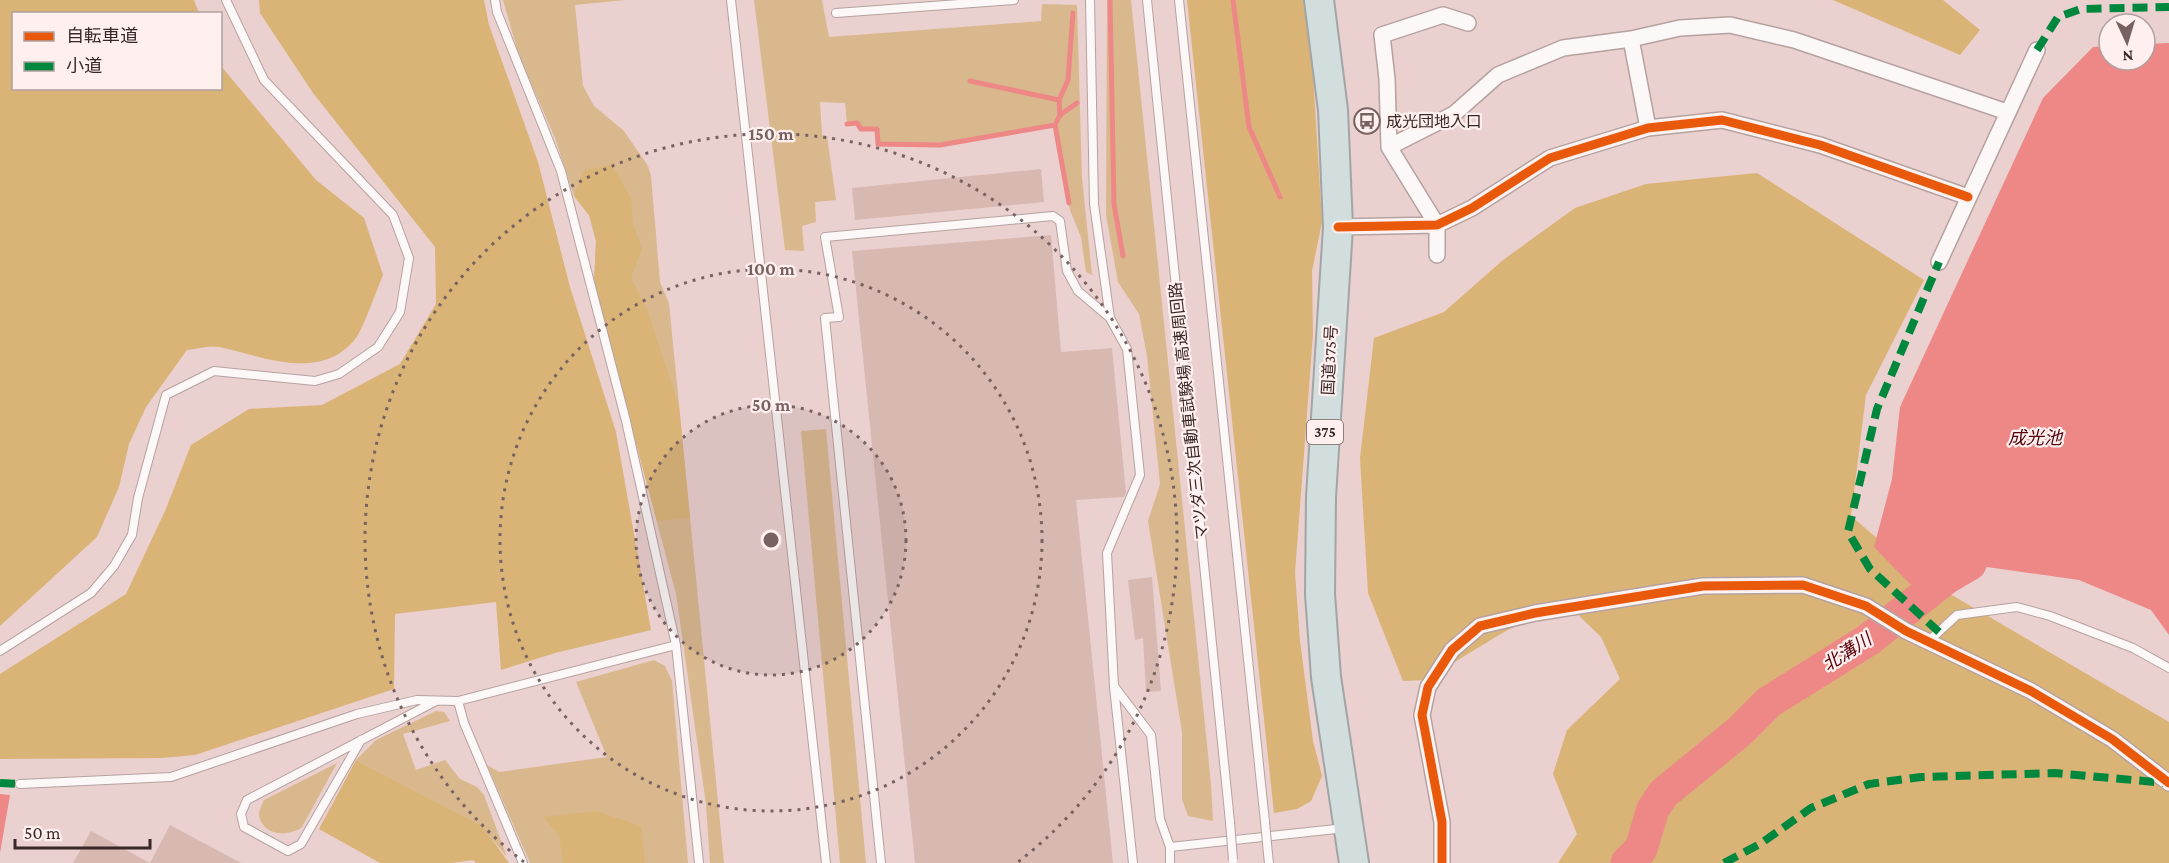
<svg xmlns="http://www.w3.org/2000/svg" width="2169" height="863" viewBox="0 0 2169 863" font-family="'Crimson Pro','Noto Sans JP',serif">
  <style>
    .green { fill: #dab88d }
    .forest { fill: #dab377 }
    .water { fill: #ed8887 }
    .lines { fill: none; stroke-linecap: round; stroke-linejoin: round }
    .stream { stroke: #ed8887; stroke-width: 5 }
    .river { stroke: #ed8887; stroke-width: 33 }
    .building { fill: #d8b9b1 }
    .lane-casing { stroke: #b5a2a0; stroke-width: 10 }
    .street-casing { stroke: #b5a2a0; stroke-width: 18 }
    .highway-casing { stroke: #a2a5a5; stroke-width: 32 }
    .lane { stroke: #fcf8f8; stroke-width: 8 }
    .street { stroke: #fcf8f8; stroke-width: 15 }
    .highway { stroke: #d2dddd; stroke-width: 28 }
    .lane-bridge-casing { stroke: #b5a2a0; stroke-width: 10; stroke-linecap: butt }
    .lane-bridge { stroke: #fcf8f8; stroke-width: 8 }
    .quiet { stroke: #00873e; stroke-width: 8; stroke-dasharray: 15 8; stroke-linecap: butt }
    .cycleway-casing { stroke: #fff0ef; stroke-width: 13 }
    .cycleway { stroke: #e8590c; stroke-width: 9 }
    .ring { fill: none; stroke: #776261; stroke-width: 3; stroke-dasharray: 3 6 }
    .labels { text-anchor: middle; stroke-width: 4.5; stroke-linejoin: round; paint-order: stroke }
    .shield { fill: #fff0ef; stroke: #746362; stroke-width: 1.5 }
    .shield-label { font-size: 15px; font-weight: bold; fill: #392726 }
    .poi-label { font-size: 16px; fill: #392726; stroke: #fff0ef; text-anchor: start }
    .street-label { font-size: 16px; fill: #392726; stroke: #fff0ef }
    .water-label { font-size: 18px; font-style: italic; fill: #55000b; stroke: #fff0ef }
    .centre { fill: #776261; stroke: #fff0ef; stroke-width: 3 }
    .ring-label { font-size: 18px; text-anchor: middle; font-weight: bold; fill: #776261; stroke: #fff0ef; stroke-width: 4.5; stroke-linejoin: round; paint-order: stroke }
  </style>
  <rect width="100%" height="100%" fill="#ead0ce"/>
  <path class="green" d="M503,0H625L575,5L583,86L594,106L624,131L648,166L651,176L660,282L669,303L724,863H710L706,804L676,594L594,285L596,241L591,218L574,196L555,138L519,56Z
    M754,0H822L829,37L1041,21L1042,4L1077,5L1082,178L1092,275L1086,272L1081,237L1070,210L1055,125L940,145L878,144L877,130L861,129L857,123L847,124L845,103L820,102L822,135L827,136L836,200L815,202L816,222L802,226L804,251L785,250Z
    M1107,0H1131L1211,784L1213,821L1188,816L1182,799V732L1148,521L1160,484L1147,356L1139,314L1118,282L1106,215Z
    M826,429L866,863H840L801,431Z
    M654,660L665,666L672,681L688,863H530L487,765L499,772L607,757L576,682Z
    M436,711L444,712L450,721L403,734L416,770L445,760L460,779L477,787L484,795L507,857L482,827L356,760L376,740Z
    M337,763L302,827C291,836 266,837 260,819C257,813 262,805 264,800Z"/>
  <path class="forest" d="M0,0H194L199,13L14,14V88H220L221,66L316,180L364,218L383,275C377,289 363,329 356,338C321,383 263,356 219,347C209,345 197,349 187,350L146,407L129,444L119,487L97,537L0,626Z
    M259,0H484L489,25L538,162L570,287L616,432L651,630L555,653L501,670L496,602L395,614L394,689L195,755L162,758L0,759V674L126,594L165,511L191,445L249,409L322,405L400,364L436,304L435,247L313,93L260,13Z
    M1187,0H1305L1311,41L1322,222L1312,271L1313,334L1295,573L1300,641L1313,741L1322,776L1311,801L1297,809L1274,813Z
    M1833,0H1943L1980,30L1960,55Z
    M612,165L631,198L633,224L642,249L631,278L647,309L679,406L690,518L657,521L594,285L596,241L589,215L574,196L585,170Z
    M1757,173L1924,280L1866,395L1851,516L1926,580L2169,722V863H1558L1577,834L1553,774L1567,730L1620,679L1601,637L1565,602L1504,632L1425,680L1403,681L1368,593L1360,458L1374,338L1444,312L1503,260L1575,208L1646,184Z
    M356,760L483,827L509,863H476L473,860L451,863H380L319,829Z
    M596,811L641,826L645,863H563L559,835L543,817Z"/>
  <path class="water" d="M2169,43V635L2151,610L2079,580L1987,567L1943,590L1910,584L1874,547L1892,479L1900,407L2043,98L2093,47L2109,46V60H2145V44Z
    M0,794L10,795L0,853Z"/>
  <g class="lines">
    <path class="stream" d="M1110,0L1114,204L1123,256
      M1233,0L1249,127L1280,197
      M970,81L1059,100L1060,115L1077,103
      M1059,100L1068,80L1073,13
      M847,124L857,123L861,129H877L878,144L940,145L1055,125L1060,115
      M1055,125L1069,203"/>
    <path class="river" d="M1627,863L1641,849L1653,809L1664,793L1740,731L1769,702L1868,640L1946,578L1970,564"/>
  </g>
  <path class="building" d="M1041,169L1044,202L855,220L852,188Z
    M1051,235L1061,352L1112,348L1126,493L1124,497L1076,500L1113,863H915L852,251Z
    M1152,577L1161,691L1146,692L1143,638L1135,640L1128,580Z
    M170,825L241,863H73L91,831L150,863Z"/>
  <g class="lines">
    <g class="lane-casing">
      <path id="lane" d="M495,0L497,12L561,171L626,421L676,645L699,863
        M731,0L826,863
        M1090,0L1094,204L1110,318
        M1147,0L1230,822
        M1179,0L1265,822
        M836,13L1014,0
        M1930,640L1957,615L2017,607L2050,616L2133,648L2169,668
        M0,651L91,593L114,566L132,535L138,498L166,395L214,371L315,381L339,374L378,347L400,312L409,258L393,215L264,80L226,0
        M1114,687L1133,863
        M458,701L464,723L523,863
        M361,740L301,844L288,851L244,827L241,814L247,800C310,767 373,734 436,701
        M20,784L171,777L357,714L417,700L458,701L676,645
        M1170,847L1345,828
        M1268,854L1269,863
        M881,863L825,318L839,317L825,237L1053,216L1060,221L1067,271L1078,291L1110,318L1127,349L1140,475L1107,553L1114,686L1151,735L1160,819L1170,847V863"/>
    </g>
    <g class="street-casing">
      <path id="street" d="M1631,39L1648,128
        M1389,147L1454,114L1498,75L1563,48L1631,39L1680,28L1730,25L1794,40L2007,112
        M1338,227L1437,225L1472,208L1550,158L1648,128L1722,120L1820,145L1968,197
        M1437,255V225L1389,147L1387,79L1382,35L1443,15L1468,23
        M1939,262L2037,50
        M1442,863V822L1422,715L1428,687L1452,650L1480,626L1535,613L1703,586L1803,585L1866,606L1906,631L2031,691L2112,739L2169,783"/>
    </g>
    <g class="highway-casing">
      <path id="highway" d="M1319,0L1333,110L1338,227L1321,497L1320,594L1326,677L1354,863"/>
    </g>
    <use href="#lane" class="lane"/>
    <use href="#street" class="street"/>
    <use href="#highway" class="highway"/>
    <g class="lane-bridge-casing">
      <path id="lane-bridge" d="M1230,822L1233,860
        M1265,822L1268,854"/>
    </g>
    <use href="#lane-bridge" class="lane-bridge"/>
    <path class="quiet" d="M2037,50L2058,17L2081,9L2169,7
      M1939,632L1870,569L1848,532L1877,409L1939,262
      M0,783L20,784
      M1724,863L1760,844L1811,808L1869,784L1921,777L2055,773L2166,783"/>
    <g class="cycleway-casing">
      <path id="cycleway" d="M1338,227L1437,225L1472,208L1550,158L1648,128L1722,120L1820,145L1968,197
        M1442,863V822L1422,715L1428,687L1452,650L1480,626L1535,613L1703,586L1803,585L1866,606L1906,631L2031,691L2112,739L2169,783"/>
    </g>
    <use href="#cycleway" class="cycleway"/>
  </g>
  <circle cx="771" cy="540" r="135" fill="#776261" fill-opacity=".12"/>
  <g class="ring">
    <circle cx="771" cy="540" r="135"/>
    <circle cx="771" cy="540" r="271"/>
    <path d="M524 862A406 406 0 1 1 1018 862"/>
  </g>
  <defs>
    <g id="bus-ring" transform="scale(1.35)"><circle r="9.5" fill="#fff0ef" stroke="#776261" stroke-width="1.5"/><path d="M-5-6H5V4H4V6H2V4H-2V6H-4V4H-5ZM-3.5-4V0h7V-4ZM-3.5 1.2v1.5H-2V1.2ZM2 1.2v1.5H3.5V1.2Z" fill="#776261"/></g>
  </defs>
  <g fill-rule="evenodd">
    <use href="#bus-ring" x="1367" y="121"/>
  </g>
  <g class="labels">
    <rect class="shield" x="1307" y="420" width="36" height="24" rx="4.5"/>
    <g class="shield-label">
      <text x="1325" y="437">375</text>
    </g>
    <g class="poi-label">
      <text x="1386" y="127">成光団地入口</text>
    </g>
    <g class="street-label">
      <text transform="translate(1329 360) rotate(-87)" y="6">国道375号</text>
      <text transform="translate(1188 411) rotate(-96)" y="6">マツダ三次自動車試験場 高速周回路</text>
    </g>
    <g class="water-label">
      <text x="2035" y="444">成光池</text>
      <text transform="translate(1847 652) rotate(-33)" y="6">北溝川</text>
    </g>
  </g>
  <circle cx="771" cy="540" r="9" class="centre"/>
  <g class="ring-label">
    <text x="771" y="140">150 m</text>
    <text x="771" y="275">100 m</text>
    <text x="771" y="411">50 m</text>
  </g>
  <rect x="12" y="12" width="210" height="78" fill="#fff0ef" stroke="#b0a09f" stroke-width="1.5"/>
  <rect x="24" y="32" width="30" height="9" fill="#e8590c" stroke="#b0a09f" stroke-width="1.5"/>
  <text x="66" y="42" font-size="18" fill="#392726">自転車道</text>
  <rect x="24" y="62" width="30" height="9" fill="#00873e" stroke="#b0a09f" stroke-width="1.5"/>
  <text x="66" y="72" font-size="18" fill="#392726">小道</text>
  <g transform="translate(2127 42) rotate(176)"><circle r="28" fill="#fff0ef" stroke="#b0a09f" stroke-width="1.5"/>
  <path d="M0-4.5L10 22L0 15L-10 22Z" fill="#776261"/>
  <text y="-9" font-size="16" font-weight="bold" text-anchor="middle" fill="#392726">N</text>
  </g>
  <path d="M15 839v9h135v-9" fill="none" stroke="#392726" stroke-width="3"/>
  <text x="24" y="839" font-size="18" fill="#392726" stroke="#fff0ef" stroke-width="4.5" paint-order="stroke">50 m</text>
</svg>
